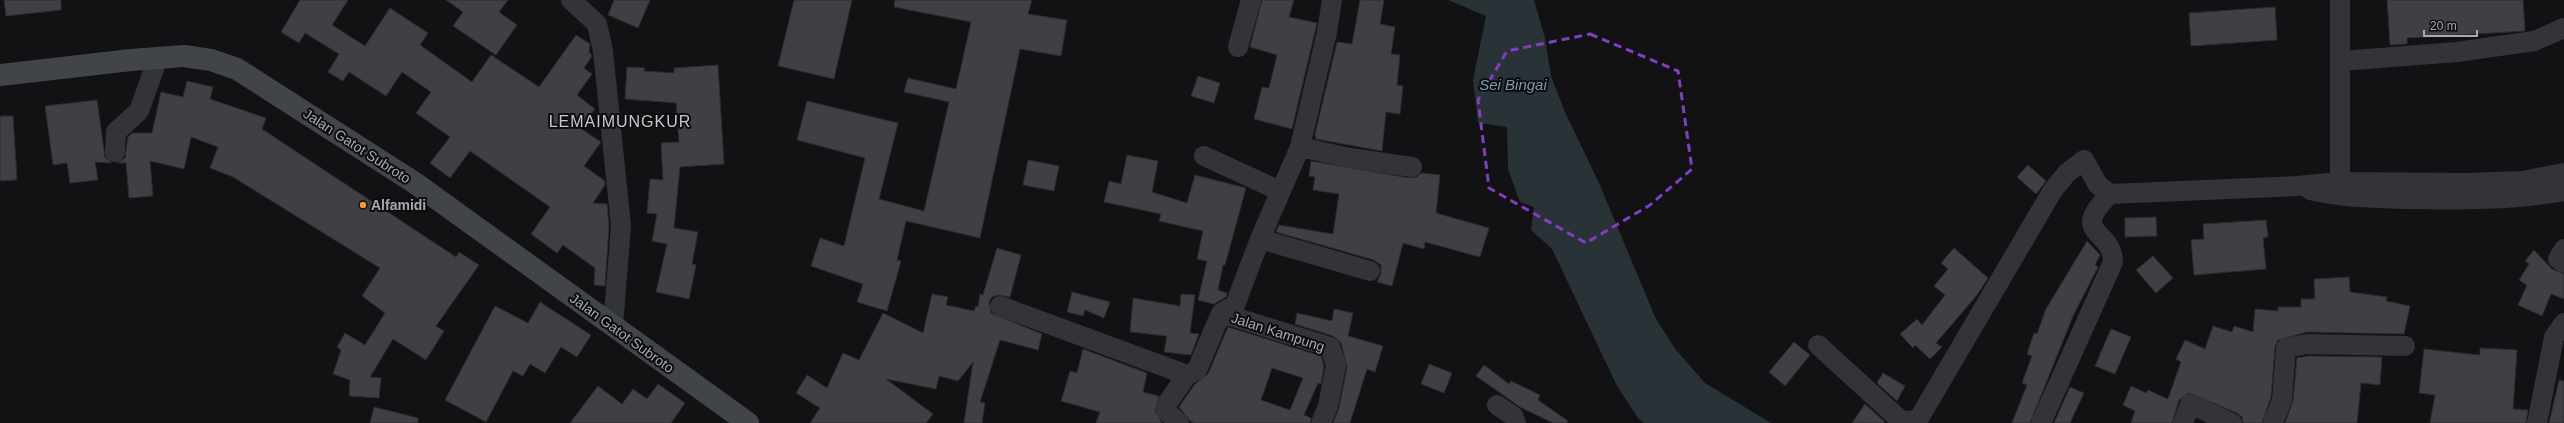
<svg xmlns="http://www.w3.org/2000/svg" width="2564" height="423" viewBox="0 0 2564 423" font-family="Arial,sans-serif">
  <style>
    .water { fill: #283237 }
    .building { fill: #3e4044; stroke: #2c2c30; fill-rule: evenodd }
    .lines { fill: none; stroke-linecap: round; stroke-linejoin: round }
    .street { stroke: #333439; stroke-width: 20 }
    .secondary { stroke: #414449; stroke-width: 22 }
    .marked { fill: none; stroke: #813fbd; stroke-width: 3; stroke-dasharray: 8 5; stroke-linejoin: round }
    .poi-dot { fill: #f29b2b; stroke: #0d0d0e; stroke-width: 1.5 }
    .labels { text-anchor: middle; stroke-width: 4; stroke-linejoin: round; paint-order: stroke }
    .street-label { font-size: 14px; fill: #a3aab4; stroke: #0d0d0e }
    .poi-label { font-size: 14px; font-weight: bold; fill: #a3aab4; stroke: #0d0d0e; text-anchor: start }
    .water-label { font-size: 15px; font-style: italic; fill: #799cb0; stroke: #0d0d0e }
    .quarter-label { font-size: 16px; letter-spacing: 1px; fill: #c4c9d0; stroke: #0d0d0e }
  </style>
  <rect width="100%" height="100%" fill="#121214"/>
  <path class="water" d="M1448,0H1534L1545,38L1551,76L1565,112L1599,183L1656,319L1676,350L1705,383L1771,423H1644L1638,418L1617,386L1552,249L1531,230L1534,207L1520,202L1508,169L1507,127L1478,123L1473,80L1486,16Z"/>
  <path class="building" d="M4,0H61V10L6,16Z
    M300,0H348L332,25L365,46L390,8L428,33L420,45L472,82L491,55L539,87L576,35L590,44L589,52L592,56L584,68L592,74L577,95L595,109L580,128L601,142L584,166L605,181V185L593,203L607,204L609,226L605,286L594,285L595,268L563,245L557,253L531,234L550,207L470,151L450,178L430,163L450,137L416,113L431,92L402,72L386,96L349,72L343,81L328,72L339,54L305,33L299,43L281,32Z
    M446,0H508L499,12L517,25L496,55L453,26L463,12Z
    M614,0H650L638,28L608,15Z
    M794,0H852L834,79L778,66Z
    M895,0H1032L1028,14L1067,20L1061,56L1020,49L980,238L906,221L897,260L901,261L887,311L857,302L863,284L811,266L820,238L844,246L865,158L797,140L807,101L898,123L879,199L924,211L949,102L904,92L908,78L956,89L971,22L894,7Z
    M1262,0H1294L1289,17L1317,23L1292,129L1254,119L1262,87L1269,88L1277,55L1250,47Z
    M1360,0H1384L1380,24L1395,27L1391,54L1400,55L1397,85L1403,86L1400,114L1386,112L1382,151L1316,139L1315,134L1337,42L1352,44Z
    M2387,0H2523L2525,31L2407,38V44L2390,45Z
    M2275,7L2277,40L2191,46L2189,13Z
    M718,65L724,164L680,167L674,228L698,232L692,264L696,265L689,299L656,292L667,244L652,241L657,214L647,213L650,179L663,180L661,143L679,142L676,103L625,99L627,67L645,68L644,71L674,73V68Z
    M1198,76L1220,83L1214,103L1191,96Z
    M187,81L213,87L210,99L266,118L262,129L456,257L459,252L479,265L436,326L444,331L426,360L393,339L370,377L381,378L379,398L349,396L350,380L333,374L341,350L337,347L345,333L365,345L385,313L362,296L380,268L233,177L210,168L218,147L191,137L184,169L150,161L153,196L129,198L126,163H117L125,158L128,137L132,133H152L161,92L183,97Z
    M97,100L105,157L112,163L95,162L98,180L70,183L67,163L53,165L45,106Z
    M0,116H13L17,180L0,181Z
    M1127,155L1158,161L1152,192L1187,203L1195,175L1246,188L1225,265H1223L1218,290L1227,293L1226,297L1214,304L1198,300L1207,261L1197,259L1203,231L1159,221L1161,214L1104,202L1109,181L1121,184Z
    M1028,160L1059,166L1054,191L1023,185Z
    M1311,161L1410,178L1417,177L1421,173L1440,175L1436,213L1489,228L1480,257L1425,242L1424,249L1403,243L1392,286L1377,282L1381,274V265L1374,260L1276,232L1279,225L1333,234L1339,194L1313,190L1315,177L1309,176Z
    M2028,165L2046,181L2036,194L2017,177Z
    M2156,217L2157,236L2125,237V218Z
    M2266,220L2268,237L2263,238L2266,269L2194,275L2191,240L2204,239L2203,224Z
    M2087,241L2100,255L2095,265L2098,267L2073,316L2030,423H2012L2027,385L2022,383L2032,356L2027,354L2034,333L2037,334L2046,309Z
    M997,248L1021,255L1010,297L998,295L992,297L989,302L991,313L1042,334L1038,350L1000,340L980,402L985,403L982,423H964L973,362L958,381L939,376L936,389L886,379L933,414L926,423H810L820,408L796,393L807,375L827,388L843,353L859,360L883,313L923,333L932,294L948,297L946,305L974,311L976,306L978,307L980,294L983,295Z
    M1954,248L1988,278L1977,295L1936,343L1942,347L1930,359L1915,345L1913,348L1900,334L1917,319L1922,325L1945,295L1934,286L1948,269L1941,263Z
    M2534,250L2552,269L2564,274V299L2551,294L2542,316L2518,305L2527,285L2519,280L2529,264L2525,261Z
    M2153,256L2173,278L2156,293L2136,270Z
    M2349,277L2350,292L2387,297L2386,301L2410,306L2404,334L2307,332L2278,340L2275,347L2271,397L2262,423H2243L2242,417L2237,413L2189,393L2179,400L2172,423H2131L2135,411L2123,405L2131,386L2146,393L2148,390L2168,399L2181,362L2176,359L2185,340L2205,349L2213,326L2232,332L2234,326L2253,332L2255,309L2278,311V307H2301V299H2315L2314,279Z
    M1072,292L1110,302L1104,318L1085,310L1083,316L1067,312Z
    M1181,294L1195,295L1190,333L1199,334L1191,355L1164,352L1167,336L1130,332L1133,298L1180,306Z
    M540,302L591,335L577,357L561,347L545,373L530,364L523,376L513,371L486,422L445,400L495,306L528,323Z
    M1334,309L1353,313L1348,336L1383,346L1375,372L1367,369L1350,423H1333L1339,408L1347,367L1341,343L1333,336L1295,324L1297,313L1332,321Z
    M1228,327L1321,356L1324,366L1321,384L1318,383L1304,415L1311,418L1310,423H1194L1190,421L1179,407L1195,384L1208,374ZM1272,368L1303,378L1290,410L1261,400Z
    M2111,329L2131,337L2115,374L2095,366Z
    M1794,342L1810,355L1785,386L1769,372Z
    M2480,348L2517,350L2513,409L2528,410L2526,423H2430L2435,395L2419,393L2424,349L2480,355Z
    M1083,349L1147,373L1143,392L1159,396L1155,411L1162,423H1096L1100,412L1061,401L1070,371L1077,373Z
    M2308,356L2382,357L2380,385L2361,383L2357,423H2285L2293,401L2297,358Z
    M1429,364L1452,373L1444,393L1421,384Z
    M1484,365L1509,384L1511,381L1540,395L1538,400L1568,421L1566,423H1553L1520,407L1476,376Z
    M1883,373L1905,386L1897,401L1877,383Z
    M2559,380L2564,381V423H2549Z
    M658,384L685,403L671,423H570L598,386L622,404L633,389L647,399Z
    M2070,387L2084,393L2070,423H2054Z
    M1865,404L1885,422L1884,423H1852Z
    M374,407L418,418V423H370Z"/>
  <g class="lines">
    <path class="street" d="M571,0L597,24L603,51L621,226L613,326
      M2340,0V194
      M1238,47L1251,0
      M2341,61L2457,52L2534,41L2564,28
      M1300,147L1350,158L1412,167
      M115,152L116,132L139,111L158,58
      M1204,156L1280,191
      M2310,190C2344,198 2375,198 2410,199C2462,200 2512,200 2564,191
      M1260,239L1370,271
      M2564,249L2558,259L2564,263
      M1000,306L1187,375
      M1221,313L1330,347L1336,365L1328,406L1321,423
      M1818,345L1898,418L1904,421L1918,420L2053,190L2067,173L2084,160L2098,185L2110,194L2297,186L2339,182L2466,183L2522,181L2564,173
      M1497,405L1513,416L1516,423
      M1179,423L1166,411V405L1187,375L1197,370L1221,313L1235,305L1260,239L1300,147L1327,32L1332,0
      M2041,423L2113,262C2113,228 2068,236 2110,194
      M2183,423L2190,404L2232,423
      M2273,423L2282,400L2286,348L2307,344L2405,346
      M2537,423L2554,337L2564,323"/>
    <path class="secondary" d="M0,75L131,60L184,56L211,60L237,69L415,183L748,423"/>
  </g>
  <path class="marked" d="M1590,34L1678,71L1692,169L1650,205L1586,243L1489,188L1478,100L1507,51Z"/>
  <circle class="poi-dot" cx="363" cy="205" r="4"/>
  <g class="labels">
    <g class="street-label">
      <text transform="translate(357 146) rotate(33)" y="5">Jalan Gatot Subroto</text>
      <text transform="translate(1278 332) rotate(18)" y="5">Jalan Kampung</text>
      <text transform="translate(622 333) rotate(36)" y="5">Jalan Gatot Subroto</text>
    </g>
    <g class="poi-label">
      <text x="371" y="210">Alfamidi</text>
    </g>
    <g class="water-label">
      <text x="1513" y="90">Sei Bingai</text>
    </g>
    <g class="quarter-label">
      <text x="620" y="127">LEMAIMUNGKUR</text>
    </g>
  </g>
  <path d="M2424 30v6h53v-6" fill="none" stroke="#a3aab4" stroke-width="2"/>
  <text x="2430" y="30" font-size="12" fill="#a3aab4" stroke="#0d0d0e" stroke-width="3" paint-order="stroke">20 m</text>
</svg>
